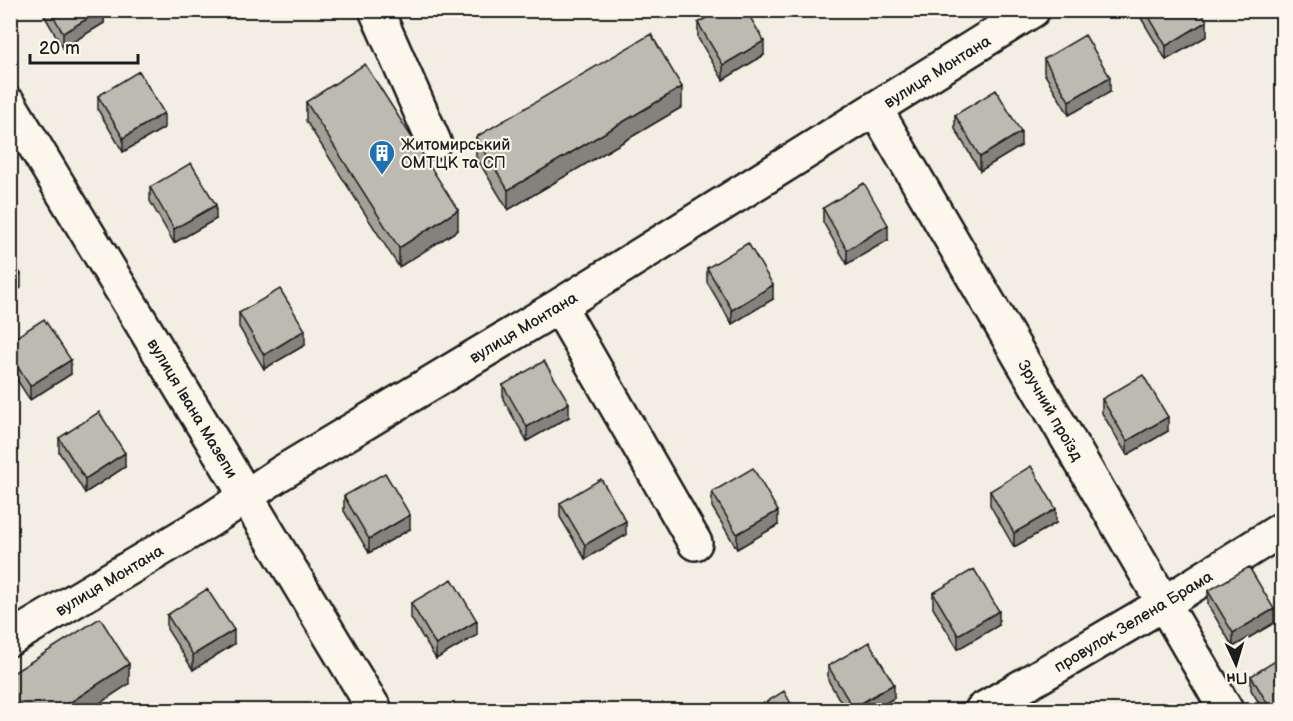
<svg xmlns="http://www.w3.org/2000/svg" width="1293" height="721" viewBox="0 0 1293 721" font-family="'Balsamiq Sans',sans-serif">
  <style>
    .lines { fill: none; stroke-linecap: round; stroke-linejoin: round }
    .minor-casing { stroke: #1c1c1c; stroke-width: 38 }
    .major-casing { stroke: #1c1c1c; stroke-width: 38 }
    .minor { stroke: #fbf7ec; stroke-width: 33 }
    .major { stroke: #fbf7ec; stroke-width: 33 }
    .wall { fill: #a3a098; stroke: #1c1c1c; stroke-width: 1.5 }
    .shaded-wall { fill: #84827c; stroke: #1c1c1c; stroke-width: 1.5 }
    .building { fill: #bdbab1; stroke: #1c1c1c; stroke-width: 1.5 }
    .labels { text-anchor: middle; stroke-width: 4.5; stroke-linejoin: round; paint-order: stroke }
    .street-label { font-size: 16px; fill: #1c1c1c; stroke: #fbf7ec }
    .poi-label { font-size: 16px; fill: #1c1c1c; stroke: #fbf7ec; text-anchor: start }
  </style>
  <rect width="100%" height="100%" fill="#f2eee4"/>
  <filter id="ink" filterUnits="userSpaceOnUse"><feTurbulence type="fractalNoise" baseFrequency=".0167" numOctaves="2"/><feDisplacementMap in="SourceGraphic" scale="12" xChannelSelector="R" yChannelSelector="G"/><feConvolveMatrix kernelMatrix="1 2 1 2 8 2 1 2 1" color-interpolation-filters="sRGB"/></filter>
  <g filter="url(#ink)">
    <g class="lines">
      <g class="minor-casing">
        <path id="minor" d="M376,10L434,142
          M876,110L1226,710
          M559,306L695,543
          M10,639L210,520L281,473L559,306L1033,10
          M982,710L1163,604L1282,529"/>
      </g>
      <g class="major-casing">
        <path id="major" d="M10,105L375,710"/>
      </g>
      <use href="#minor" class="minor"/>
      <use href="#major" class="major"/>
    </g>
    <path class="wall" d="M41,10H104V23L63,48Z
      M1141,10H1200L1207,36L1166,60L1141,18Z
      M698,23L764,55L723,80L698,38Z
      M1044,59L1110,92L1069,115L1044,73Z
      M98,96L164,128L123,152L98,110Z
      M306,102L458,230L399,267L306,121Z
      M682,107L508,210L476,157V137Z
      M955,115L1021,146L980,171L955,129Z
      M150,187L216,219L174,243L150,201Z
      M823,208L888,240L847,264L823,222Z
      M707,268L773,299L732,324L707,282Z
      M239,313L305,345L264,369L239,327Z
      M10,341L71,374L30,400L10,369Z
      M503,385L569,417L527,441L503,399Z
      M1102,399L1168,431L1127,455L1102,413Z
      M59,438L125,467L85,493L59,452Z
      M990,491L1056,523L1014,547L990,505Z
      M712,492L778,525L737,549L712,507Z
      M344,496L410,529L369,553L344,511Z
      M560,503L626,535L585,559L560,517Z
      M1208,591L1274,623L1233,647L1208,605Z
      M933,593L999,625L958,649L933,608Z
      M411,603L477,635L436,659L411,618Z
      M167,615L234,644L193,670L167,629Z
      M828,666L894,698L873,711H846L828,680Z
      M1251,676L1282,711H1264L1251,690Z"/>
    <path class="shaded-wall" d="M102,10H104V23L63,48V33Z
      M1207,21V36L1166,60V46Z
      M764,41V55L723,80V65Z
      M1110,77V92L1069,115V101Z
      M682,87V107L508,210V190Z
      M164,113V128L123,152V138Z
      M1021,132V146L980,171V157Z
      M216,205V219L174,243V229Z
      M458,210V230L399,267V248Z
      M888,225V240L847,264V250Z
      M21,274V288L10,295V281Z
      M773,285V299L732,324V310Z
      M305,330V345L264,369V355Z
      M71,360V374L30,400V386Z
      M569,403V417L527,441V427Z
      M1168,417V431L1127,455V441Z
      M125,453V467L85,493V479Z
      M1056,509V523L1014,547V533Z
      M778,511V525L737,549V534Z
      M410,515V529L369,553V539Z
      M626,521V535L585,559V545Z
      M1274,609V623L1233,647V633Z
      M999,611V625L958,649V635Z
      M477,621V635L436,659V645Z
      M234,630V644L193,670V655Z
      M129,664V684L88,711H57Z
      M894,684V698L873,711H853V708Z"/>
    <path class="building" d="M50,10H102L63,33Z
      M719,10H746L764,41L723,65L698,23Z
      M1145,10H1200L1207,21L1166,46Z
      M651,34L682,87L508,190L476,137Z
      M1085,35L1110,77L1069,101L1044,59Z
      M365,64L458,210L399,248L306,102Z
      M139,71L164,113L123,138L98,96Z
      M996,90L1021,132L980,157L955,115Z
      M191,163L216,205L174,229L150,187Z
      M864,183L888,225L847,250L823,208Z
      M748,243L773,285L732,310L707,268Z
      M10,257L21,274L10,281Z
      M280,289L305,330L264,355L239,313Z
      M44,319L71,360L30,386L10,355V341Z
      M544,361L569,403L527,427L503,385Z
      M1143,375L1168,417L1127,441L1102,399Z
      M99,412L125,453L85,479L59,438Z
      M1031,466L1056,509L1014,533L990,491Z
      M753,468L778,511L737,534L712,492Z
      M385,473L410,515L369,539L344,496Z
      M601,479L626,521L585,545L560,503Z
      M1249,567L1274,609L1233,633L1208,591Z
      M974,569L999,611L958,635L933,593Z
      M452,579L477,621L436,645L411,603Z
      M207,589L234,630L193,655L167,615Z
      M100,618L129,664L57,711H10V675Z
      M869,642L894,684L853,708L828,666Z
      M1282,657V711H1272L1251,676Z
      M784,691L795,711H752Z"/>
  </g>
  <defs>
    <g id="building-pin" transform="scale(1.35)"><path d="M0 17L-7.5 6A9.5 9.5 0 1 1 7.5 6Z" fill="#1f6fb2" stroke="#fbf7ec"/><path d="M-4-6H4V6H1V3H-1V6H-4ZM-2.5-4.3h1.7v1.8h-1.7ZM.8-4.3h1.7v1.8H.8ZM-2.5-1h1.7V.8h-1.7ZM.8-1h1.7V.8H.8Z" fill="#fff"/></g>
  </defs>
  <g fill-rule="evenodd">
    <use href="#building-pin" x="382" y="153"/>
  </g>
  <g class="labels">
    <g class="street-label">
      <text transform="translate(937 71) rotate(-32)" y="6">вулиця Монтана</text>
      <text transform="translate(523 327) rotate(-31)" y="6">вулиця Монтана</text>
      <text transform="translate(193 408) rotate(59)" y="6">вулиця Івана Мазепи</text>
      <text transform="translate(1051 410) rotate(60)" y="6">Зручний проїзд</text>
      <text transform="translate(109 580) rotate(-31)" y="6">вулиця Монтана</text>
      <text transform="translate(1133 621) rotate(-31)" y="6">провулок Зелена Брама</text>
    </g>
    <g class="poi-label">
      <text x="401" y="150">Житомирський<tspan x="401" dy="18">ОМТЦК та СП</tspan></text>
    </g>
  </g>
  <rect width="1293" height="721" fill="none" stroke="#fbf7ec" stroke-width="36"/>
  <rect x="18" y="18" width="1257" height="685" fill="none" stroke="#1c1c1c" stroke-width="2" filter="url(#ink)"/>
  <g transform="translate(1236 664) rotate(176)" stroke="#fbf7ec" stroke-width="4.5" paint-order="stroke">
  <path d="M0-4.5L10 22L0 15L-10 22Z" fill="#1c1c1c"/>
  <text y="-9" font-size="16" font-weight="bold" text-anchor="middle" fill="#1c1c1c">Пн</text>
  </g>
  <path d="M30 54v9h108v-9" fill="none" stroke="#1c1c1c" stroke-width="3"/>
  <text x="39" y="54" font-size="18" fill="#1c1c1c" stroke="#fbf7ec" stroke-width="4.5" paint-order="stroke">20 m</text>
</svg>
